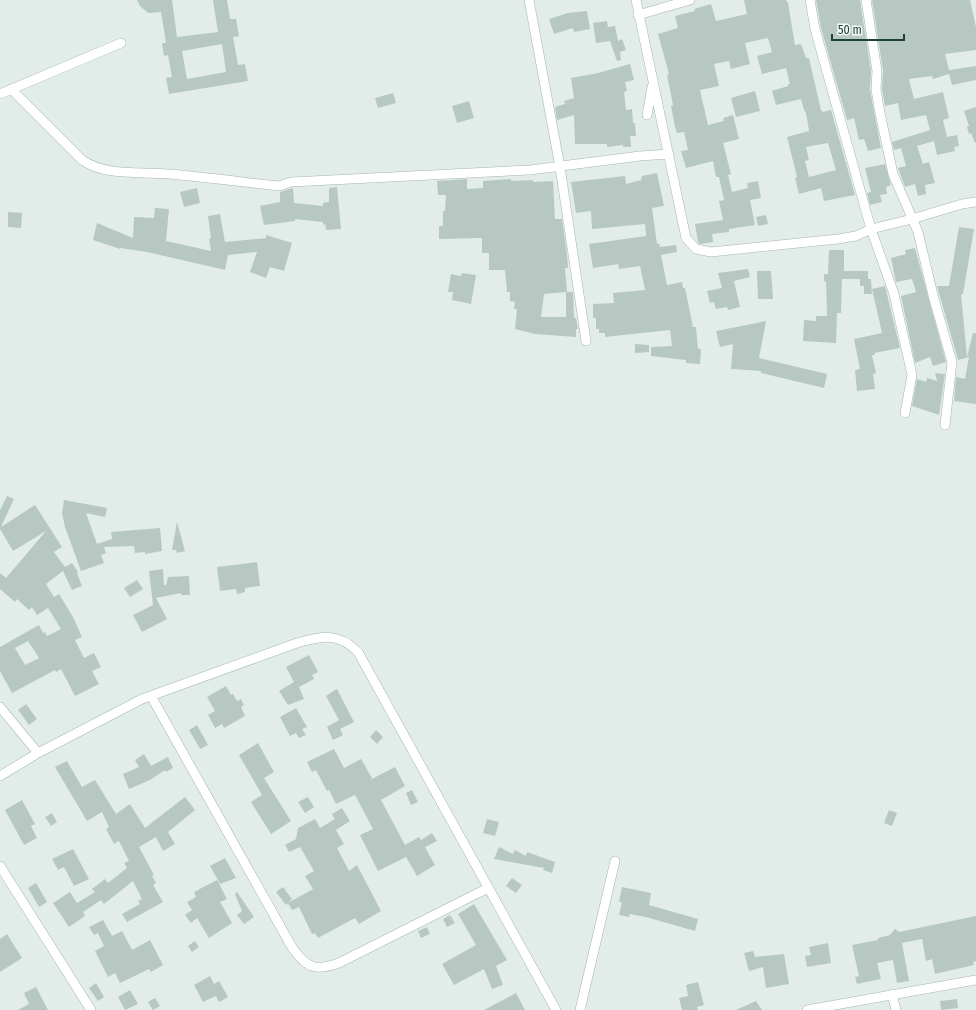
<svg xmlns="http://www.w3.org/2000/svg" width="976" height="1010" viewBox="0 0 976 1010" font-family="'Fira Sans Condensed',sans-serif">
  <style>
    .building { fill: #b7c8c3; fill-rule: evenodd }
    .lines { fill: none; stroke-linecap: round; stroke-linejoin: round }
    .street-casing { stroke: #a4b6b2; stroke-width: 10 }
    .street { stroke: #fff; stroke-width: 9 }
  </style>
  <rect width="100%" height="100%" fill="#e2edea"/>
  <path class="building" d="M137,0H172L177,37L218,32L213,0H227L230,19H236L239,36L233,37L238,65L245,64L248,81L169,94L166,78L172,77L168,55L164,56L162,43H166L161,12L148,13L140,6ZM222,44L226,72L187,79L182,51Z
    M744,0H786L788,3L795,45L801,44L806,58H809L821,110L823,112L831,110L855,195L824,201L821,188L799,194L795,178L797,177L787,137L809,131L806,113L804,110L801,99L776,105L772,91L788,86V84H790L786,68L762,74L757,56L772,52L768,38L745,43L750,64L731,69L729,61L714,64L719,86L700,90L708,125L724,121L723,118L733,115L739,139L723,143L731,174L728,175L732,192L748,188L747,183L758,181L761,198L750,200L755,225L729,229V232L712,234L713,242L700,244L698,242L695,224L723,220L719,201L724,200L719,177H716L713,161L686,168L681,151L688,150L684,132L677,133L675,127L671,106L673,105L667,75L669,74L658,34L678,28L675,16L695,11L694,9L711,4L716,21L747,14ZM828,143L836,170L809,177L805,161L809,160L806,147Z
    M816,0H860L871,71L870,90L881,148L868,151L864,139L859,140L854,118L847,120L821,28Z
    M872,0H970L976,27V50L945,54L949,70L976,66V80L952,85L949,74L933,79L932,76L909,79L914,99L943,92L949,118L943,120L947,137L957,135L959,146L954,147L955,151L937,155L934,141L917,146L923,164L929,162L935,183L925,185L926,194L918,196L915,184L905,187L898,168L906,166L901,148L894,150L892,142L930,130L926,115L901,120L898,103L885,106L882,89L883,70Z
    M587,11L590,29L574,32L573,28L554,34L549,19L568,13Z
    M607,21L608,27L615,26L618,41L622,39L626,50L620,52L621,60L617,61L610,41L596,43L593,23Z
    M630,64L634,80L625,82L627,91L624,92L626,110L632,109L633,123H635L636,136H630L631,147H623V145L607,147V144H575L574,115L557,120L555,107L565,104L564,101L574,98L571,78L598,73Z
    M755,91L760,111L736,117L731,98Z
    M393,93L396,103L378,108L375,98Z
    M469,101L474,118L457,123L452,106Z
    M976,107V142L975,143L971,133L969,134L967,127L969,126L964,111Z
    M885,164L891,185L886,187L887,194L880,195L882,202L870,205L867,193L871,192L865,168Z
    M657,173L664,206L652,208L657,244L659,243L660,247L676,245L677,252L661,255L667,285L682,282L683,288H685L693,327H696L698,349H701L700,364L686,363V360L651,356V347L672,346L670,330L605,337V333H599V329H596V318H593V304L614,303L613,293L645,290L640,266L619,269L618,264L593,268L589,244L646,236L645,224L592,229L591,211L576,213L571,182L625,176L626,184L641,180L642,176Z
    M467,179V189L483,188V181L511,179V181L533,180V182L553,181L555,219H562L567,254L568,268H565L567,292H573L574,318H576L578,329H576V337L535,334L515,329L517,309H514L515,302L510,301V292H507L505,270H489V253H482V238L439,239V226H443V211H445L446,195H438L437,181ZM566,292V317H541L544,294Z
    M337,187L341,229L326,230L325,224L323,225V222L295,219V221L264,225L260,206L280,202V192L293,188L294,203L323,206V203L329,202V188Z
    M197,188L200,203L184,207L180,192Z
    M155,208L169,209L166,241L211,251L209,239L211,238L208,216L220,214L225,242L266,238V235L292,243L284,271L270,267L266,278L250,272L257,252L228,255L225,270L147,252L120,248V249L93,240L97,223L133,238L134,217L154,218Z
    M8,212L22,213L21,228L8,227Z
    M766,215L768,224L758,226L756,217Z
    M959,227L974,229L963,294H961L967,357L973,333H976V404L954,401L956,377L965,379L969,357L958,360L937,286H949Z
    M915,248L946,362L933,366L930,357L915,363L901,296L916,292L912,279L896,282L891,258L906,254L905,250Z
    M829,250H844V271H868V279H871L872,294H864V286H860V279H842L841,313H837L836,343L803,341L804,320L816,321V316H827L826,281L824,282V274H828Z
    M748,269L750,277L734,281L740,307L728,310L727,307L716,309L714,302L710,303L707,291L722,288L718,273Z
    M757,271H771L773,299H758Z
    M462,273L476,275L471,304L452,300L453,292H448L451,274L461,276Z
    M885,286L900,348L874,353L875,355H872L876,373L873,374L875,389L857,391L855,370L860,369L854,339L882,333L872,289Z
    M766,321L759,358L827,374L824,388L761,373V371L731,369L733,344L720,347L716,331Z
    M635,344L649,345V352L635,353Z
    M935,373L945,374L939,415L912,406L917,379L926,382L927,378L937,381Z
    M7,496L14,499L1,527L35,505L62,547L54,552L65,567L72,563L78,572L77,573L82,586L72,590L63,571L46,584L54,597L59,594L73,617L82,637L75,640L84,658L94,653L101,667L92,671L99,684L75,696L61,669L56,672L55,670L12,693L0,671V647L39,625L43,633L45,632L47,636L61,629L48,608L37,615L32,607L29,610L17,599L15,602L0,589V573L6,578L46,531L13,551L0,529V510ZM28,641L39,658L25,665L15,648Z
    M64,500L107,508L105,517L86,513L97,544L112,539L111,532L160,528L162,551L145,554V552L135,553L134,546L104,547L106,553L101,555L104,563L81,571L65,527L62,513Z
    M177,522L185,551L177,553L176,550H172Z
    M257,562L260,586L245,588V592L237,594L236,589L220,591L217,567Z
    M163,569L164,585H166L168,577L189,576L190,595H181V593L156,598L167,619L142,632L133,615L153,605L149,571Z
    M137,580L143,589L130,597L124,588Z
    M309,655L318,672L312,675L314,679L299,687L304,699L288,705L279,691L294,682L286,667Z
    M226,686L231,695L233,694L237,701L241,699L244,705L241,707L245,716L224,728L222,724L215,728L208,715L215,711L207,697Z
    M337,689L354,722L340,729L343,735L333,740L327,727L339,720L326,696Z
    M26,704L37,719L29,725L18,710Z
    M296,708L307,727L302,729L306,735L299,738L296,733L290,736L280,717Z
    M197,725L208,745L200,749L189,730Z
    M376,730L383,737L377,744L370,737Z
    M258,743L274,772L264,778L291,821L271,834L251,802L262,795L239,755Z
    M334,749L344,768L361,759L372,778L370,780L395,767L405,786L381,800L405,845L419,837L421,840L432,833L437,841L425,847L435,865L417,876L406,857L378,871L360,835L373,829L355,795L336,804L329,790L327,791L316,770L312,772L307,762Z
    M144,754L151,766L168,757L173,768L166,772L165,770L150,780L129,789L123,774L139,767L135,760Z
    M67,761L82,787L95,780L116,814L130,804L145,828L185,797L195,810L168,832L175,844L163,851L156,837L139,847L154,875L152,876L156,883L153,885L163,902L127,922L122,914L140,904L138,901L142,899L133,881L104,904L101,900L83,912L85,916L69,927L53,903L70,892L77,903L95,892L92,889L105,879L108,883L127,868L124,863L129,861L119,841L114,844L106,829L109,827L102,812L87,821L55,767Z
    M412,790L418,802L411,805L406,793Z
    M308,797L314,807L305,813L298,802Z
    M22,800L35,824L31,826L37,838L24,845L5,810Z
    M342,808L350,821L336,830L344,844L337,848L349,871L357,865L381,911L359,924L355,918L318,938L315,933L312,934L299,907L292,910L288,903L313,889L305,876L314,871L300,847L289,852L285,845L296,839L298,828L315,819L320,828L335,819L332,814Z
    M889,810L897,813L892,826L884,823Z
    M52,813L57,822L51,826L45,817Z
    M487,819L499,822L495,836L483,833Z
    M499,847L513,854L515,850L526,856L527,852L555,862L552,873L543,870L544,868L494,859Z
    M73,849L89,879L74,886L64,867L58,870L52,859Z
    M225,858L236,878L220,884L210,866Z
    M512,878L522,885L516,893L506,886Z
    M217,880L227,899L220,902L232,923L209,938L197,918L191,923L185,915L192,910L187,902L196,897L194,892Z
    M36,883L47,902L39,907L28,888Z
    M283,887L292,899L286,905L276,892Z
    M622,887L651,893L649,905L698,919L695,931L646,917L630,914L629,917L619,915L622,902H619Z
    M237,892L254,917L244,924L237,915L242,911L235,894Z
    M474,904L507,960L496,966L503,985L492,989L484,969L454,985L442,964L476,945L458,914Z
    M450,915L455,923L447,927L443,919Z
    M976,916V961L973,962L974,965L935,974L932,959L926,961L922,939L902,943L909,981L897,983L893,960L877,963L881,979L857,984L855,977L859,976L852,945L878,940V938L890,935L895,929L899,932Z
    M103,920L112,936L122,931L132,950L150,940L163,965L151,972L149,969L120,983L115,973L108,977L95,951L104,946L98,933L94,935L89,927Z
    M427,927L430,934L421,938L418,931Z
    M7,934L22,958L0,972V939Z
    M195,941L199,947L192,952L188,946Z
    M828,943L831,963L807,967L805,956L811,955L809,947Z
    M753,951L755,957L784,954L789,984L766,988L763,967L749,971L744,953Z
    M210,976L214,984L219,981L228,997L219,1002L216,996L203,1002L194,985Z
    M698,982L704,1005L697,1007L698,1010H682L679,998L688,996L686,985Z
    M96,983L104,997L98,1001L89,988Z
    M36,987L48,1010H18L29,1004L24,993Z
    M130,990L138,1004L125,1010L118,997Z
    M516,993L525,1010H484Z
    M155,998L160,1006L153,1010L148,1002Z
    M957,999L958,1008L941,1010L940,1001Z
    M756,1001L762,1010H736Z"/>
  <g class="lines">
    <g class="street-casing">
      <path id="street" d="M529,0L560,167L586,341
        M636,0L686,238L696,249L711,252L838,239L856,236L871,229L912,219L962,204L976,202
        M810,0L815,29L871,229L894,294L912,375L905,413
        M866,0L877,71L876,89L879,108L893,174L918,232L934,299L952,362L945,425
        M638,15L690,0
        M11,89L82,160C107,177 140,171 169,174C205,177 242,182 279,186L291,182L530,170L640,156L669,154
        M0,94L121,43
        M647,115L652,87
        M151,696L293,949C308,969 316,971 339,963L488,888
        M0,707L38,753
        M0,776L38,753L142,699L297,643C322,636 338,632 358,652L556,1010
        M0,866L91,1010
        M892,994L896,1010
        M580,1010L615,861
        M807,1010L976,980"/>
    </g>
    <use href="#street" class="street"/>
  </g>
  <path d="M832 34v6h72v-6" fill="none" stroke="#20403c" stroke-width="2"/>
  <text x="838" y="34" font-size="12" fill="#20403c" stroke="#f3f9f7" stroke-width="3" paint-order="stroke">50 m</text>
</svg>
